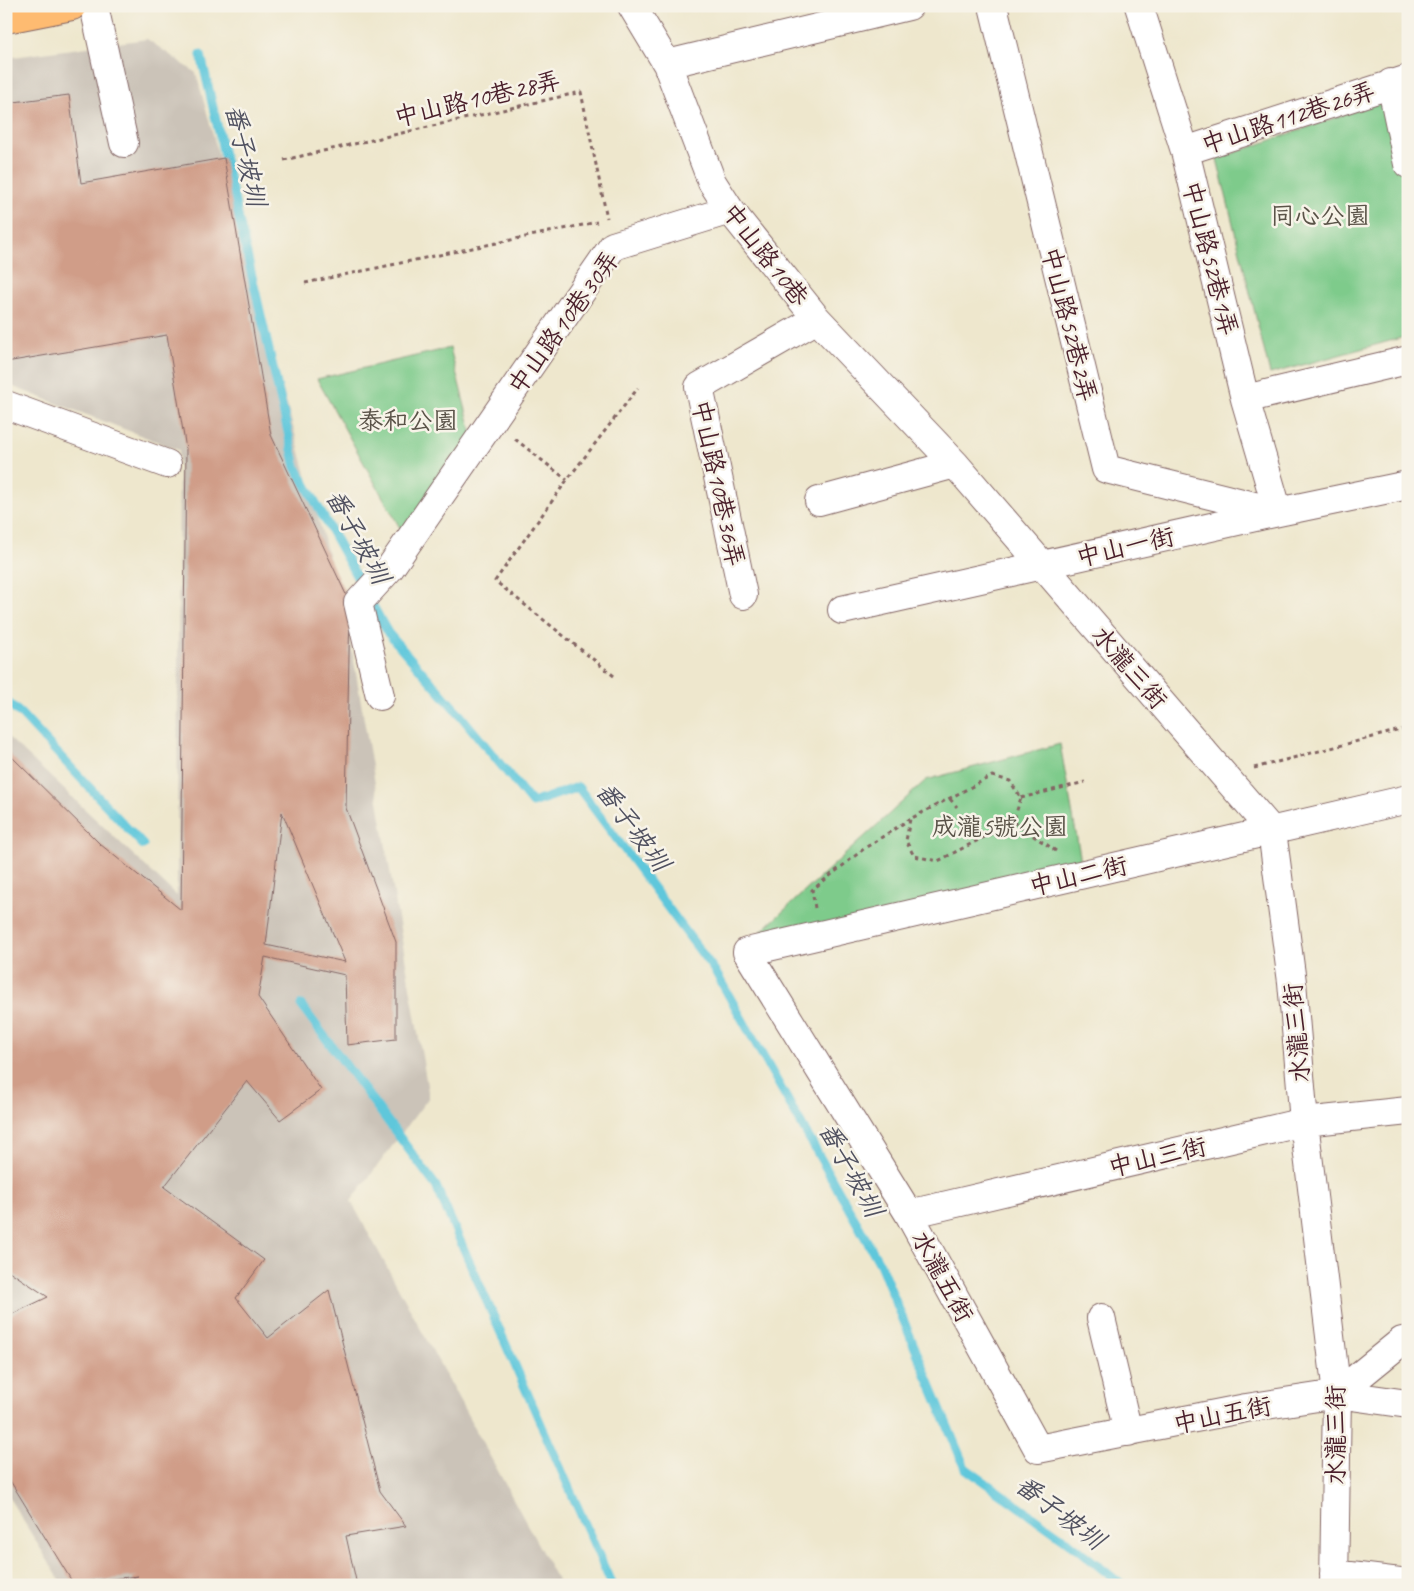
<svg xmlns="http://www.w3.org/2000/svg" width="1414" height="1591" viewBox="0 0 1414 1591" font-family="Caveat,'LXGW WenKai TC',sans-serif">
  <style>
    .industrial { fill: #cbc3b8 }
    .green { fill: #7ecb8b; stroke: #64755b }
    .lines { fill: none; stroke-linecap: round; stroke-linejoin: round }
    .stream { stroke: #5fc7db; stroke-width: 9 }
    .building { fill: #d09d88; fill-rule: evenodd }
    .minor-casing { stroke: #836564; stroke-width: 30 }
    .major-casing { stroke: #836564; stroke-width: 30 }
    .path { stroke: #836564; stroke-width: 3; stroke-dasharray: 4 4; stroke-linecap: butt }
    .minor { stroke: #fff; stroke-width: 28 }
    .major { stroke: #febb71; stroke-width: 28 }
    .labels { text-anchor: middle; stroke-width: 5; stroke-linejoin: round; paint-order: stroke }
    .street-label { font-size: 25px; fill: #4a1f2b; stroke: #f7f3e8 }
    .park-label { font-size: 25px; fill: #5a5348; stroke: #f7f3e8 }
    .water-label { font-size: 26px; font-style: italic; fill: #505160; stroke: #f7f3e8 }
  </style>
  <rect width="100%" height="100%" fill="#f7f3e8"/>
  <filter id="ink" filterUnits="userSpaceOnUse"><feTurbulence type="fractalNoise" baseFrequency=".02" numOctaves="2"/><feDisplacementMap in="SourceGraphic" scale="10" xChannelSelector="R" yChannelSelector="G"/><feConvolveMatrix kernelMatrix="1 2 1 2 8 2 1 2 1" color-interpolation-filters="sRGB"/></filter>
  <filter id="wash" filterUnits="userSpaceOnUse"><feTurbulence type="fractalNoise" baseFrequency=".0096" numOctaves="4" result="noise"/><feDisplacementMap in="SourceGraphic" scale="20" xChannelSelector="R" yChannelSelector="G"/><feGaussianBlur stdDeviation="1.12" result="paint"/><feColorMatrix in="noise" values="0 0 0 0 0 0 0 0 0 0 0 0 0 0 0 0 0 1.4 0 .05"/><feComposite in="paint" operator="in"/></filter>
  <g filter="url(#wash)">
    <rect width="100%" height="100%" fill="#eee7cd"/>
    <path class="industrial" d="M147,39L196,73L348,627L429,1097L351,1201L560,1585H63L6,1493V735L177,896L179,450L6,384V58Z"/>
    <path class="green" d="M1386,100L1408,199V336L1270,374L1217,159Z
      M450,348L475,445L410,546L317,379Z
      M1060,744L1083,872L742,949L926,780Z"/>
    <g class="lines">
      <path class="stream" d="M201,55L296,467L388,633L461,716L532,803L578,787L715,971L880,1264L965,1468L1075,1547L1122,1585
        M6,701L21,714L143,845
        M301,1005L436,1186L612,1585"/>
    </g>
    <g id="blocks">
      <path class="building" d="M69,95L81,183L224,158L271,435L350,603L346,808L396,942V1039L347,1045L345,975L265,957L258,997L321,1090L280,1120L247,1081L164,1187L264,1260L236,1298L268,1338L329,1290L380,1491L406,1526L346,1536L357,1585H134L133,1578L138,1576L73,1583L6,1474V1317L48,1297L6,1269V751L100,844L181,910L186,449L167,335L6,362V103ZM282,812L345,962L266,945Z"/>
    </g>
  </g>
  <g filter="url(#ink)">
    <use href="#blocks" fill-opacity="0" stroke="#836564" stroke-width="1"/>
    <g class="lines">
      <g class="minor-casing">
        <path id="minor" d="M94,6L124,143
          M632,6L667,64L712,182L730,210L817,319L955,464L1272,831L1292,982L1304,1122L1337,1394L1334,1585
          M993,6L1106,469L1278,512
          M1139,6L1185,151L1245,399L1278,512
          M667,64L909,6
          M1391,83L1408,164
          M1185,151L1408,79
          M1245,399L1408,360
          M6,405L167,464
          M819,501L955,464
          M743,595L699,387L817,319
          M842,610L1278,512L1408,485
          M380,696L358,603L390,568L613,246L730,210
          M1408,799L747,952L909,1214L1038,1449L1246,1408L1337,1394L1408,1404
          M909,1214L1304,1122L1408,1111
          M1101,1318L1128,1432
          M1337,1394L1402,1341L1408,1340
          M1334,1574L1408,1583"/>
      </g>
      <g class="major-casing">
        <path id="major" d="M6,19L72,6"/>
      </g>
      <path class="path" d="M284,160L581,92L607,218
        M305,283L597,222
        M515,439L567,480
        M614,676L495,581L567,480L638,388
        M1254,768L1408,728
        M992,776L1010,781L1021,798L1013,822L938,861L914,856L906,841L910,819Z
        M1021,798L1085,782
        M950,799L957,807
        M1013,822L1056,851
        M971,833L976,841
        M815,908L812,890L865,848L910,819"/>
      <use href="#minor" class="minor"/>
      <use href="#major" class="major"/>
    </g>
  </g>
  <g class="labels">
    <g class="street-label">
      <text transform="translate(477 98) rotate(-13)" y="9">中山路10巷28弄</text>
      <text transform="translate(1288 117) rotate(-18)" y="9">中山路112巷26弄</text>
      <text transform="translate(766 254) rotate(52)" y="9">中山路10巷</text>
      <text transform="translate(1211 258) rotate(76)" y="9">中山路52巷1弄</text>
      <text transform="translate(563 322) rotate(-54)" y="9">中山路10巷30弄</text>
      <text transform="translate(1070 324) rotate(76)" y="9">中山路52巷2弄</text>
      <text transform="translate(719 483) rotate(78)" y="9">中山路10巷36弄</text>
      <text transform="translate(1125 546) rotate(-13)" y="9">中山一街</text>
      <text transform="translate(1130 667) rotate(49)" y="9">水瀧三街</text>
      <text transform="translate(1078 875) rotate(-13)" y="9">中山二街</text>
      <text transform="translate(1296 1033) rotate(-95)" y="9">水瀧三街</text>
      <text transform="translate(1157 1156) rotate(-13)" y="9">中山三街</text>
      <text transform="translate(943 1276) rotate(61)" y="9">水瀧五街</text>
      <text transform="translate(1222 1414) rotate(-11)" y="9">中山五街</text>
      <text transform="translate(1335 1435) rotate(-90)" y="9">水瀧三街</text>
    </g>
    <g class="park-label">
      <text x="1320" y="224">同心公園</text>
      <text x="408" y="429">泰和公園</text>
      <text x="1000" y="835">成瀧5號公園</text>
    </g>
    <g class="water-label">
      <text transform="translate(246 155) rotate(77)" y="9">番子坡圳</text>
      <text transform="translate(358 536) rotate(61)" y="9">番子坡圳</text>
      <text transform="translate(633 826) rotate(53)" y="9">番子坡圳</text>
      <text transform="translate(851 1169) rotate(61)" y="9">番子坡圳</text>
      <text transform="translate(1060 1512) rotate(37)" y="9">番子坡圳</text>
    </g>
  </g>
  <rect width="1414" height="1591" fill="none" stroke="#f7f3e8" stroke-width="25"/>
</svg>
